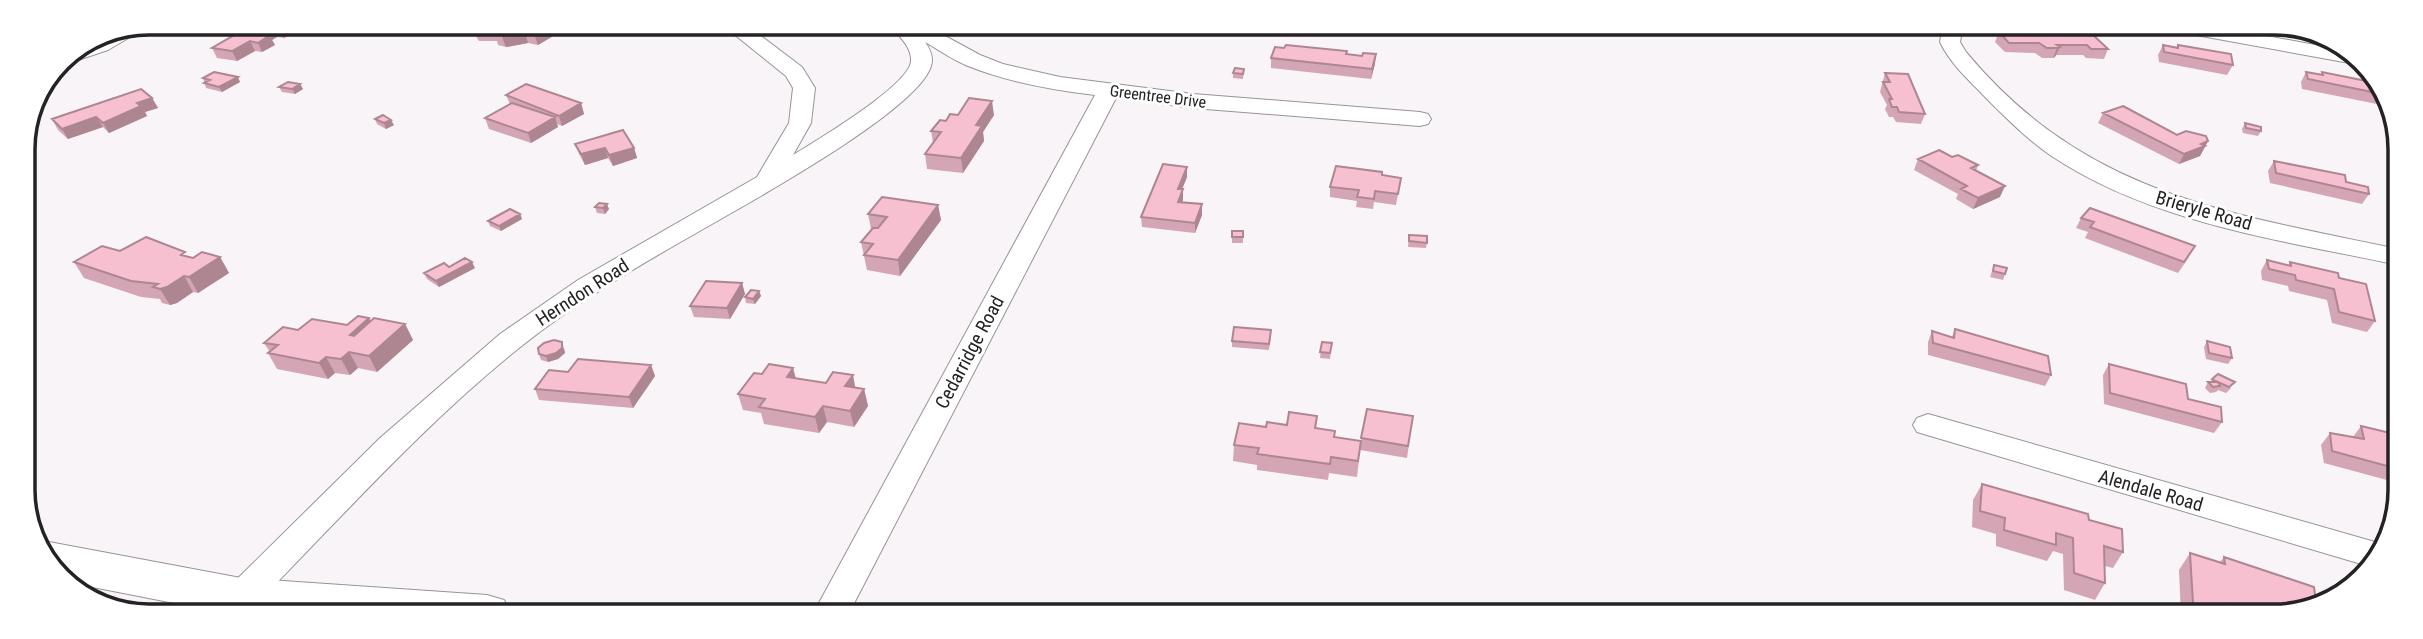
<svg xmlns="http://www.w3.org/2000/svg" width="2423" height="639" viewBox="0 0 2423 639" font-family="'Roboto Condensed',sans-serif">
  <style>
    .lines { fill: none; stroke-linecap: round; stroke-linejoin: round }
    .street-casing { stroke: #989397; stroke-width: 2 }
    .secondary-casing { stroke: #989397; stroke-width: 2 }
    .street { fill: #fff; fill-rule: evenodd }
    .secondary { fill: #fff; fill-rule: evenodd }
    .wall { fill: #d4a5b4 }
    .shaded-wall { fill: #ad8692 }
    .building { fill: #f7c0d1; stroke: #ad8692; stroke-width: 2 }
    .labels { text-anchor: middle; stroke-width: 6; stroke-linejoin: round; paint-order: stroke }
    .far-street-label { font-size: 16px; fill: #242224; stroke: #fff }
    .street-label { font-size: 19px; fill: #242224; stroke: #fff }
    .rim { fill: none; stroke: #242224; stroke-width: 3.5 }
  </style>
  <rect width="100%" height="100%" fill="#f9f4f8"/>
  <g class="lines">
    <g class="street-casing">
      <path id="street" d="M720,23H744L802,67L815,88L811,123L793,155C816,141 910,85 911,61C912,46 897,35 890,24H923L980,55L1003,64L1060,77L1193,94L1420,112L1428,114L1431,119L1428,124L1420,126L1193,108L1116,98L848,615L813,614L1095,95C1053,90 1008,82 968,66C953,60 939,50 925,42C930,49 934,57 931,66C919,107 773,189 733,212C659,254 585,295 519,348C422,426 340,519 253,607L241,611L229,607L223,597L229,587L380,438L500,334L578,280L757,177L789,123L793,88L786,76Z
        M144,24L142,30L108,50L57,67C67,44 120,28 144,24Z
        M1943,25H1963L1960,42L1966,52C2085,195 2227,213 2398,249V265C2281,240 2151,223 2050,155C2027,139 2007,119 1987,99C1970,81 1951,65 1940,42Z
        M2164,25H2208L2347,51L2363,59L2366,66L2174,31L2167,29Z
        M1928,414L2375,542L2381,544L2368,566L1917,432L1913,425L1917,418Z"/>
    </g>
    <g class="secondary-casing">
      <path id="secondary" d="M49,542L241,578L487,595L504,600L511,614H230L62,581L41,545Z"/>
    </g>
    <use href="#street" class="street"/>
    <use href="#secondary" class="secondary"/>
  </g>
  <path class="wall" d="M255,23H297L288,28L291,34L284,38L277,37L272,40L275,45L262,52L255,51L237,61L217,58L212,48Z
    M575,23L538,45L528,43L506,47L498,45L497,41H479L477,38L472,24Z
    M1077,24H1101L1087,30Z
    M1999,32L2108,49L2104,59L2086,58L2083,55H2056L2053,58H2042L2035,53L2005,52L1995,42Z
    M2163,45L2176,47L2178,45L2233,65L2227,75L2159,62L2158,55Z
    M1347,54L1362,56L1375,64L1371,79L1271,68V58Z
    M1244,69L1243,79L1233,78V73Z
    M2306,72L2320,75L2322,72L2376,83L2382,95L2377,104L2302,89L2301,82Z
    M1885,73L1925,114L1921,124L1896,122L1893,117H1889L1885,109L1887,105L1880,92Z
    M203,78L240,82L222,92L206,88Z
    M300,84L303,89L295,94L282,92L279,87Z
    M506,95L581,103L584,114L562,126L557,124L558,127L531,143L489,129L485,118L510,104Z
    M152,98L158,108L145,112L147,116L109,133L103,127L68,139L58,130L52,119Z
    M2103,113L2177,135L2208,141L2200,156L2179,164L2098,123Z
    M958,115H994L983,132L984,141L963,173L927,169L925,154L933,143L931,131L946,121Z
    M375,119L394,125L386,129L377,124Z
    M2245,123L2261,131L2258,136L2243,133L2242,129Z
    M575,144L634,148L637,158L613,166L608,158L585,165L579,154Z
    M1952,157L1978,165L1976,171L2000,197L1973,209L1956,199L1958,194L1914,170L1918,159Z
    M2274,161L2346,182L2369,194L2362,204L2270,183L2268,171Z
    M1187,167V177L1182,189L1183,200L1182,202L1202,215L1195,233L1142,227L1141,217Z
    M1382,176L1401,178L1396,205L1374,202L1373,209L1356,207L1357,201L1330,197V187Z
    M938,205L941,220L900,276L867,270L861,242L871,229L868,214Z
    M595,207L609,209L605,214L597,213Z
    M520,214L522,219L501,231L490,226L488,221Z
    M2081,218L2189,257L2178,273L2085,238L2088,232L2076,228Z
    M1232,231H1243V243H1232Z
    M1409,235L1427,243L1426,248L1408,247Z
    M120,251L193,258L220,257L229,273L198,293L193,292L177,303L170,305L162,303L160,299L141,297L84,278L74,262Z
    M2267,260L2289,265L2290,262L2339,278L2375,321L2367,332L2332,323L2327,300L2289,291L2288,286L2262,280L2261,271Z
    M1994,265L2005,274L2003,280L1990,277Z
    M449,267L475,268L439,287L427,279L424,273Z
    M742,283L745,294L730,319L694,317L690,306Z
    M759,291L761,296L755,304L746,303L745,297Z
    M369,318L371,321L405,324L413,340L377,372L358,368L350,375L335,373L328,379L277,369L268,353L270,352L264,343L298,330L347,325Z
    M1955,329L2051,375L2045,386L1928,355V342L1932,331L1952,337Z
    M1271,336L1269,350L1232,347V341Z
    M2207,341L2232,358L2228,364L2206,359L2204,347Z
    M1322,342L1332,343L1330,359L1320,358Z
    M564,348L565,353L558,359L548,362L541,360L539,354Z
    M2109,364L2222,422L2214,433L2104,404L2103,375Z
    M651,365L655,376L633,408L539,400L535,389L568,372Z
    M793,368L796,378L864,389L868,406L854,427L827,422L819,433L764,424L761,413L743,410L738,394L762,374Z
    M2212,379L2231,388L2226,393L2218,390L2216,392L2210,393L2205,388L2208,382H2211Z
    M1367,409L1413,416L1407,458L1360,450L1357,477L1329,473L1328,480L1257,470V465L1233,461L1234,445L1266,427L1287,425L1317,416L1316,428L1335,437L1361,441Z
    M2361,426L2387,432L2390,429L2398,431V483L2324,463L2321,445L2330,433L2353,437Z
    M1982,484L2089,520L2123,552L2113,568L2105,566V583L2095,600L2064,590L2063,554L2053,551L2047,561L1996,546V534L1972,527L1973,500Z
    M2190,553L2220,562L2224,557L2282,616H2181L2179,570Z"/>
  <path class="shaded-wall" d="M276,23H297L288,28L291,34L284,38Z
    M548,23H575L538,45L533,31Z
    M1087,24H1101L1087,30Z
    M272,28L277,37L272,40L275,45L262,52L258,43L261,34Z
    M524,29L528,43L506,47L501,34Z
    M250,41L255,51L237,61L232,51Z
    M2060,47L2055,57L2053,58L2057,48Z
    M1376,54L1375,64L1371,79L1372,69Z
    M238,77L240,82L222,92L219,87Z
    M300,84L303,89L295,94L292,89Z
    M152,98L158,108L145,112L147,116L109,133L103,123L137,103Z
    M992,101L994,115L983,132L984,141L963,173L961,158L976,125Z
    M581,103L584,114L562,126L559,116Z
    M96,117L103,127L68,139L62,129Z
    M555,117L558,127L531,143L528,133Z
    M391,120L394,125L386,129L384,123Z
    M2208,141L2200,156L2179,164L2184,154Z
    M605,148L608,158L585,165L581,154Z
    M634,148L637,158L613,166L609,155Z
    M1187,167V177L1178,199V189Z
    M2005,186L2000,197L1973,209L1978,198Z
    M1183,189V200L1178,213V202Z
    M607,204L609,209L605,214L603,208Z
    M1202,204V215L1195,233V223Z
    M938,205L941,220L900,276L898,260Z
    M520,214L522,219L501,231L499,226Z
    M220,257L229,273L198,293L189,277Z
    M472,262L475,268L439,287L436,281Z
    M184,276L193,292L177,303L170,305L160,289Z
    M742,283L745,294L730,319L727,308Z
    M759,291L761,296L755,304L753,299Z
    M369,318L377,334L358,351L350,335Z
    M405,324L413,340L377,372L369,356Z
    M562,342L565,353L558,359L548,362L546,356Z
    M349,352L358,368L350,375L341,359Z
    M326,357L335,373L328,379L319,363Z
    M651,365L655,376L633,408L629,397Z
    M793,368L797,385L787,377Z
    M853,375L856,391L845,386Z
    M864,389L868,406L854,427L850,411Z
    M823,406L827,422L819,433L815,417Z"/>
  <path class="building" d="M255,23H276L287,25L280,29L272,28L261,34L270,35L258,43L250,41L232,51L212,48Z
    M473,23H548L533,31L524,29L501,34L493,31V27H474L472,24Z
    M1999,32L2091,33L2108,49H2091L2087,45H2057L2060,47L2057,48H2047L2039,43H2009Z
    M1286,45L1347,51L1346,54L1362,56L1363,53L1376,54L1372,69L1271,58L1275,47L1284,48Z
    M2163,45L2178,48V45L2231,54L2233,65L2164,52Z
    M1235,68L1244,69L1243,74L1233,73Z
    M214,72L238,77L219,87L204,83L210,80L203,78Z
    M2306,72L2323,75L2322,72L2376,83L2382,94L2308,79Z
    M1885,73L1908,74L1925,114L1899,112L1897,107H1892L1889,99H1892L1883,82H1890Z
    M288,82L300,84L292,89L279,87Z
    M526,84L581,103L559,116L506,95Z
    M141,89L152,98L137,103L141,106L103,123L96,117L62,129L52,119Z
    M969,98L992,101L976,125L982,126L961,158L925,154L941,132L931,131L940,120L946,121L950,114L958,115Z
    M512,103L555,117L528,133L485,118Z
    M2123,106L2177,135L2186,131L2206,136L2208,141L2201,144L2205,146L2184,154L2103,113Z
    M383,115L391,120L384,123L375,119Z
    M2245,123L2261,127V131L2246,128Z
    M623,130L634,148L609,155L605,148L581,154L575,144Z
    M1939,150L1952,157L1958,155L1978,165L1971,168L2005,186L1978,198L1961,189L1967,186L1918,159Z
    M2274,161L2345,175L2346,182L2368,187L2369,194L2276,173Z
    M1163,164L1187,167L1178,189H1183L1178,202L1202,204L1195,223L1141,217Z
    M1336,166L1382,172V175L1401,178L1398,194L1375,191L1374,199L1357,197L1359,190L1330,187Z
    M882,197L938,205L898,260L864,255L873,244L861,242L873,228H878L887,217L868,214Z
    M599,203L607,204L603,208L595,207Z
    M2090,208L2195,246L2184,262L2090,227L2094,222L2081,218Z
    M510,209L520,214L499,226L488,221Z
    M1232,231H1243V237H1232Z
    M1409,235L1427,236V243L1409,241Z
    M146,237L185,252L181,255L193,258L202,252L220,257L189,277L184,276L167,287L160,289L153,287L158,284L131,281L74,262L102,246L120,251Z
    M465,258L472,262L436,281L424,273L444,263L449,267Z
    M2267,260L2291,266L2290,262L2338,273L2339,278L2366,284L2375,321L2339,312L2334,289L2296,280L2295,275L2269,269Z
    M1994,265L2007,268L2005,274L1993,271Z
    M706,281L742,283L727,308L690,306Z
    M751,290L759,291L753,299L745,297Z
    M358,316L369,318L350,335L354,336L374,318L405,324L369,356L349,352L341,359L326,357L319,363L268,353L278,345L264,343L283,327L298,330L312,319L347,325Z
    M1234,327L1271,330L1269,344L1232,341Z
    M1955,329L2048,356L2051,375L1933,343L1932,331L1954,338Z
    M554,340L562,342V348L556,353L546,356L539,354L538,348L544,343Z
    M2207,341L2230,347L2232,358L2209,353Z
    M1322,342L1332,343L1330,353L1320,352Z
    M578,359L651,365L629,397L535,389L549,370L568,372Z
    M769,364L793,368L787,377L826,383L833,372L853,375L845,386L864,389L850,411L823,406L815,417L759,407L765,399L738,394L754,373L762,374Z
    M2109,364L2186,384L2188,399L2221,407L2222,422L2110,393Z
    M2218,374L2235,382L2229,387L2218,382L2220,386L2213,387L2208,382H2217L2212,379Z
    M1367,409L1413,416L1408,446L1361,438Z
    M1289,412L1317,416L1315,428L1335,431L1334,437L1361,441L1358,461L1331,457L1330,464L1257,454L1259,448L1234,445L1239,423L1266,427L1267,422L1287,425Z
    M2361,426L2390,433V429L2398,431V469L2332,451L2330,433L2364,439Z
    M1982,484L2088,514L2089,520L2122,529L2123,552L2104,546L2105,583L2074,573L2073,538L2056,533V545L2004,530L2005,518L1980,511Z
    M2190,553L2225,564L2224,557L2314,587L2316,602L2282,616H2271L2232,604L2233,616L2193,603Z"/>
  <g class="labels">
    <g class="far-street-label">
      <text transform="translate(1158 96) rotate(7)" y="6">Greentree Drive</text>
    </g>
    <g class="street-label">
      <text transform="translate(2204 210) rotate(16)" y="7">Brieryle Road</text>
      <text transform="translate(582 292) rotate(-33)" y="7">Herndon Road</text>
      <text transform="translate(969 352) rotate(-62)" y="7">Cedarridge Road</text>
      <text transform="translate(2151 490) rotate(16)" y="7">Alendale Road</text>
    </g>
  </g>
  <path d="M0 0H2423V639H0ZM149 35H2274A114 114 0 0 1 2388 149V490A114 114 0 0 1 2274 604H149A114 114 0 0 1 35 490V149A114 114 0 0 1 149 35Z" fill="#fff" fill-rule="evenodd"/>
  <path class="rim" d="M149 35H2274A114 114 0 0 1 2388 149V490A114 114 0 0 1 2274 604H149A114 114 0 0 1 35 490V149A114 114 0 0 1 149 35Z"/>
</svg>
